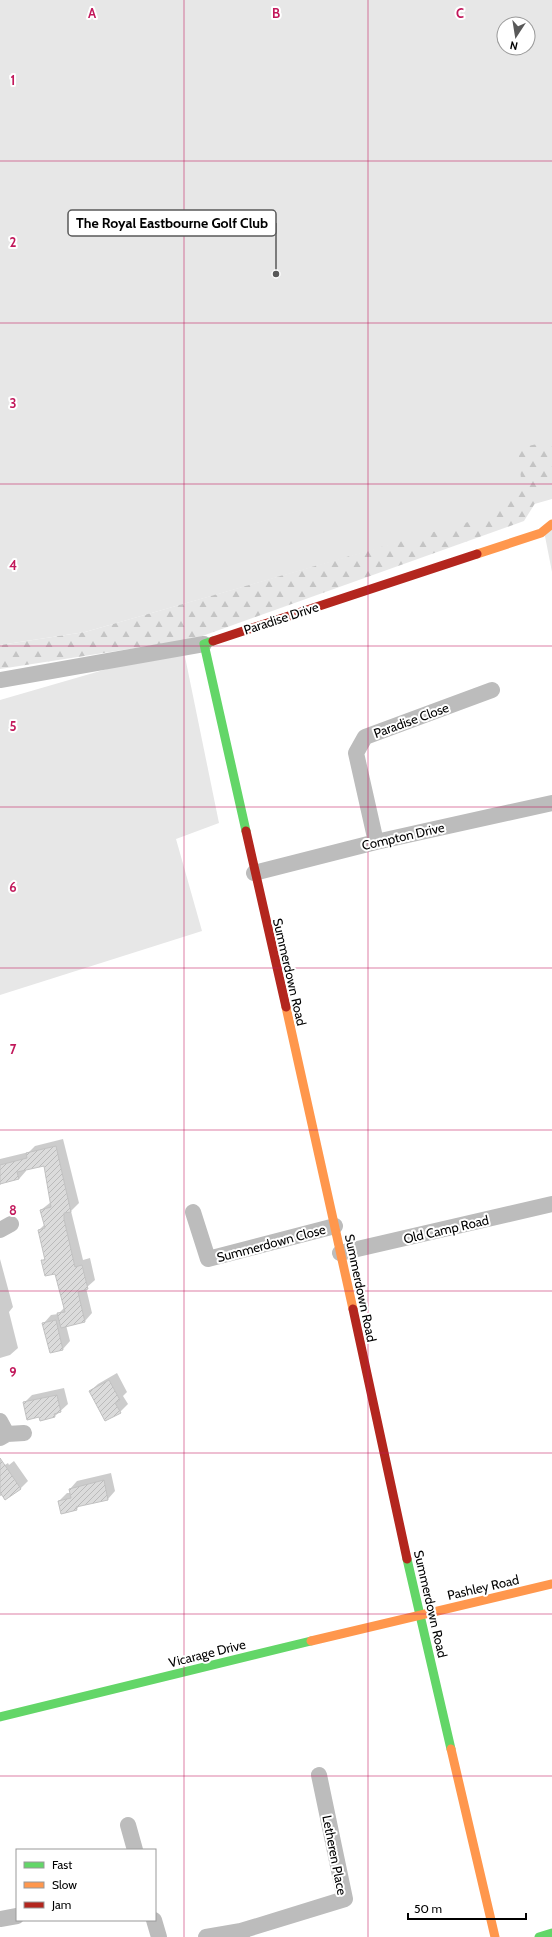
<svg xmlns="http://www.w3.org/2000/svg" width="552" height="1937" viewBox="0 0 552 1937" font-family="Cabin,sans-serif">
  <style>
    .green { fill: #e7e7e7; fill-rule: evenodd }
    .forest { fill: url(#forest-firs) }
    .shadow { fill: #0003 }
    .building { fill: url(#building-hatch); stroke: #c2c2c2 }
    .lines { fill: none; stroke-linecap: round; stroke-linejoin: round }
    .street { stroke: #bcbcbc; stroke-width: 16 }
    .fast { stroke: #63d668; stroke-width: 9 }
    .slow { stroke: #ff974d; stroke-width: 9 }
    .jam { stroke: #b3261e; stroke-width: 9 }
    .grid { fill: none; stroke: #c2185b; stroke-width: 1; stroke-opacity: 0.55 }
    .labels { text-anchor: middle; stroke-width: 4; stroke-linejoin: round; paint-order: stroke }
    .street-label { font-size: 13px; fill: #000; stroke: #fff }
    .grid-label { font-size: 13px; text-anchor: middle; font-weight: bold; fill: #c2185b; stroke: #fff; stroke-width: 4; stroke-linejoin: round; paint-order: stroke }
    .leader { fill: none; stroke: #595959; stroke-width: 1.5 }
    .callout-dot { fill: #595959; stroke: #fff; stroke-width: 1.5 }
    .callout { fill: #fff; stroke: #595959; stroke-width: 1.5 }
    .callout-label { font-size: 14px; text-anchor: middle; font-weight: bold; fill: #000 }
  </style>
  <defs>
    <pattern id="forest-firs" width="22" height="20" patternUnits="userSpaceOnUse"><rect width="22" height="20" fill="#e7e7e7"/><path d="M5 1l3.5 6h-7zM16 11l3.5 6h-7z" fill="#c4c4c4"/></pattern>
    <pattern id="building-hatch" width="6" height="6" patternUnits="userSpaceOnUse"><rect width="6" height="6" fill="#dbdbdb"/><path d="M-1 1l2-2M0 6l6-6M5 7l2-2" fill="none" stroke="#bababa"/></pattern>
  </defs>
  <rect width="100%" height="100%" fill="#fff"/>
  <path class="green" d="M0,0H552V499L85,632L0,645ZM504,24H528V48H504Z
    M552,524V572L543,526Z
    M183,647L219,823L176,839L202,931L0,995V700Z"/>
  <path class="forest" d="M552,441V476L524,521L194,639L0,669V645L85,632L489,516L522,489L518,448Z"/>
  <path class="shadow" d="M63,1139L79,1203L71,1211L83,1260L90,1258L95,1280L86,1288L92,1313L85,1321L66,1325L70,1341L63,1349L44,1323L51,1315L58,1314L65,1307L56,1273L42,1261L45,1258L39,1230L45,1224L41,1210L51,1202L45,1165L26,1169V1171L19,1179L3,1182L0,1185V1159L29,1152L35,1146Z
    M0,1259L13,1307L9,1312L18,1348L10,1355L0,1358Z
    M117,1373L127,1392L123,1396L128,1404L120,1412L90,1391L98,1384Z
    M64,1388L68,1404L55,1416L40,1419V1416L24,1403L32,1395Z
    M14,1461L28,1481L20,1489L0,1496V1468L8,1463L9,1465Z
    M111,1473L115,1491L108,1499L80,1505L77,1509L59,1501L67,1493H71L70,1489L77,1481Z"/>
  <path class="building" d="M56,1146L71,1212L64,1213V1219L75,1267L82,1265L88,1289L78,1292L85,1322L61,1328L57,1313L65,1312L55,1274L45,1276L41,1260H45L38,1230L45,1228L40,1210L51,1207L44,1166L17,1172L19,1179L0,1184V1165L27,1158L26,1153Z
    M56,1320L63,1350L50,1353L42,1323Z
    M109,1380L120,1400L115,1403L121,1413L105,1421L89,1391Z
    M57,1395L61,1412L54,1414L55,1417L40,1421L39,1417L27,1420L23,1402Z
    M0,1458L21,1489L5,1500L0,1492Z
    M104,1480L108,1500L76,1507L77,1510L61,1514L58,1501L71,1498L69,1489Z"/>
  <g class="lines">
    <path class="street" d="M0,680L204,644
      M376,842L356,753L365,737L492,690
      M254,873L376,842L552,803
      M193,1212L208,1259L335,1226
      M0,1230L11,1224
      M340,1253L552,1204
      M0,1421L7,1434
      M0,1438L7,1434L24,1433
      M128,1825L135,1850
      M0,1919L17,1916
      M154,1920L159,1937
      M206,1937L241,1931
      M242,1937L241,1931L345,1899L319,1775"/>
    <path class="fast" d="M213,641L204,644L246,831
      M407,1559L451,1749
      M0,1717L311,1641
      M539,1937L552,1933"/>
    <path class="slow" d="M477,554L541,533L552,524
      M286,1007L353,1309
      M311,1641L552,1584
      M451,1749L495,1937"/>
    <path class="jam" d="M213,641L477,554
      M246,831L286,1007
      M353,1309L407,1559"/>
  </g>
  <path class="grid" d="M184,0V1937M368,0V1937M0,161H552M0,323H552M0,484H552M0,646H552M0,807H552M0,968H552M0,1130H552M0,1291H552M0,1453H552M0,1614H552M0,1776H552"/>
  <g class="labels">
    <g class="street-label">
      <text transform="translate(281 618) rotate(-18)" y="5">Paradise Drive</text>
      <text transform="translate(411 720) rotate(-20)" y="5">Paradise Close</text>
      <text transform="translate(403 836) rotate(-13)" y="5">Compton Drive</text>
      <text transform="translate(290 972) rotate(77)" y="5">Summerdown Road</text>
      <text transform="translate(446 1229) rotate(-13)" y="5">Old Camp Road</text>
      <text transform="translate(271 1243) rotate(-15)" y="5">Summerdown Close</text>
      <text transform="translate(361 1288) rotate(78)" y="5">Summerdown Road</text>
      <text transform="translate(483 1587) rotate(-13)" y="5">Pashley Road</text>
      <text transform="translate(431 1604) rotate(77)" y="5">Summerdown Road</text>
      <text transform="translate(207 1653) rotate(-14)" y="5">Vicarage Drive</text>
      <text transform="translate(335 1855) rotate(79)" y="5">Letheren Place</text>
    </g>
  </g>
  <g class="grid-label">
    <text x="92" y="18">A</text>
    <text x="276" y="18">B</text>
    <text x="460" y="18">C</text>
    <text x="13" y="85">1</text>
    <text x="13" y="247">2</text>
    <text x="13" y="408">3</text>
    <text x="13" y="570">4</text>
    <text x="13" y="731">5</text>
    <text x="13" y="892">6</text>
    <text x="13" y="1054">7</text>
    <text x="13" y="1215">8</text>
    <text x="13" y="1377">9</text>
  </g>
  <path class="leader" d="M276 274L276 223"/>
  <circle class="callout-dot" cx="276" cy="274" r="4"/>
  <rect class="callout" x="68" y="210" width="208" height="26" rx="4"/>
  <g class="callout-label">
    <text x="172" y="228">The Royal Eastbourne Golf Club</text>
  </g>
  <rect x="16" y="1849" width="140" height="72" fill="#ffffff" stroke="#999999"/>
  <rect x="24" y="1862" width="20" height="6" fill="#63d668" stroke="#999999"/>
  <text x="52" y="1869" font-size="12" fill="#000000">Fast</text>
  <rect x="24" y="1882" width="20" height="6" fill="#ff974d" stroke="#999999"/>
  <text x="52" y="1889" font-size="12" fill="#000000">Slow</text>
  <rect x="24" y="1902" width="20" height="6" fill="#b3261e" stroke="#999999"/>
  <text x="52" y="1909" font-size="12" fill="#000000">Jam</text>
  <g transform="translate(516 36) rotate(192)"><circle r="19" fill="#ffffff" stroke="#999999"/>
  <path d="M0-3L7 15L0 10L-7 15Z" fill="#595959"/>
  <text y="-6" font-size="11" font-weight="bold" text-anchor="middle" fill="#000000">N</text>
  </g>
  <path d="M408 1913v6h118v-6" fill="none" stroke="#000000" stroke-width="2"/>
  <text x="414" y="1913" font-size="12" fill="#000000" stroke="#ffffff" stroke-width="3" paint-order="stroke">50 m</text>
</svg>
